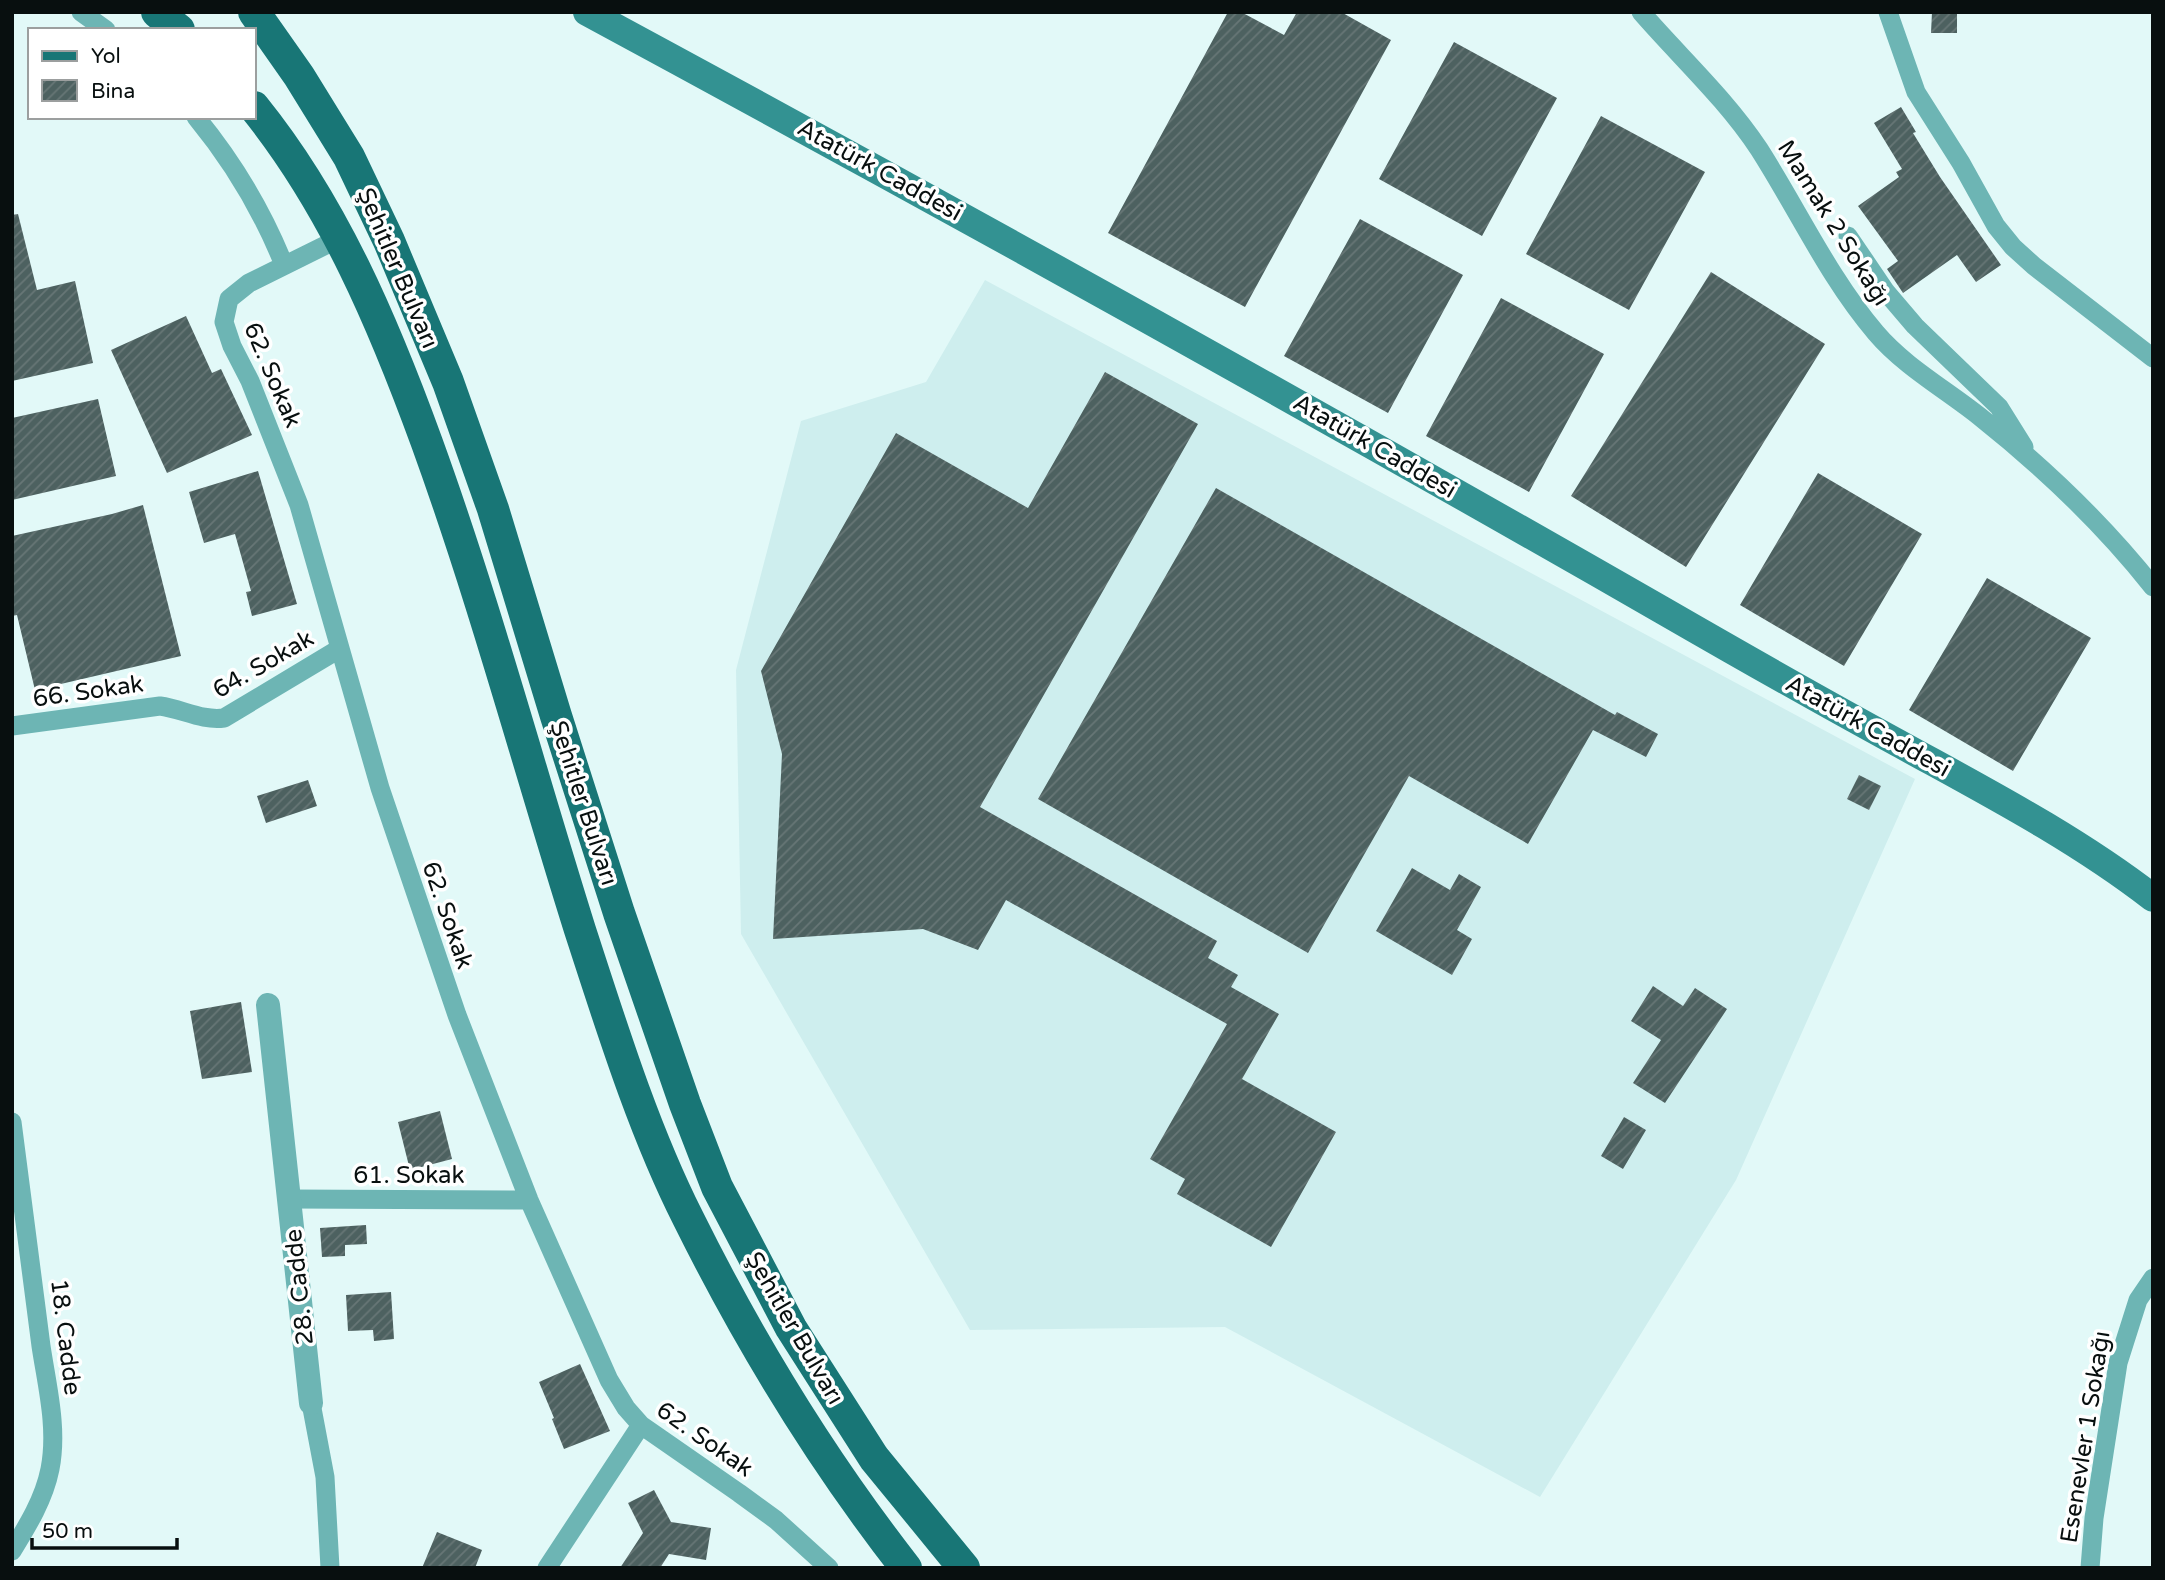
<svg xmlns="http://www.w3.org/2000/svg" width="2165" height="1580" viewBox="0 0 2165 1580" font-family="'Varela Round',sans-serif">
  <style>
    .built { fill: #ceeeee }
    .building { fill: url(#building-hatch) }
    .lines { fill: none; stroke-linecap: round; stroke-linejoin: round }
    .minor { stroke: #6db5b4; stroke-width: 19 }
    .tertiary { stroke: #6db5b4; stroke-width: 24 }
    .secondary { stroke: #339292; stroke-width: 28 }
    .primary { stroke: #187676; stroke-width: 32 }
    .labels { text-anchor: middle; stroke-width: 7; stroke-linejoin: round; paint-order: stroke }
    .street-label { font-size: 24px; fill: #080f0f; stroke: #fff }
  </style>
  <defs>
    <pattern id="building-hatch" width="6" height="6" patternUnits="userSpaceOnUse" patternTransform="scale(1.75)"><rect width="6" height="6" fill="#4d6160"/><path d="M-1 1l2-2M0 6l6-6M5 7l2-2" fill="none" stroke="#677676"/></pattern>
  </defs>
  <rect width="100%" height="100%" fill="#e2f9f8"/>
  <path class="built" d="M985,280L1915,779L1736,1180L1540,1497L1225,1327L970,1330L741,934L736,670L801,421L926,382Z"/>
  <path class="building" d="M1228,12H1241L1284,35L1297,12H1341L1391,40L1245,307L1108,233Z
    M1932,12H1957V33H1931Z
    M1454,42L1557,98L1482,236L1379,179Z
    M1901,107L1916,132L1913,133L1940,177L2001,265L1976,282L1957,255L1903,293L1887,269L1898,261L1858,206L1899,177L1896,172L1902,169L1874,123Z
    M1601,116L1705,172L1629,310L1526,254Z
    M18,214L37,290L75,281L93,363L12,381V215Z
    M1360,219L1463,275L1388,413L1284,356Z
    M1711,272L1825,344L1686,567L1571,496Z
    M1501,298L1604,354L1529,492L1426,436Z
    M186,316L212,373L221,369L252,435L167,473L111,350Z
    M1105,372L1198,424L980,807L1217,941L1208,958L1238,975L1231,987L1279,1014L1242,1079L1336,1132L1271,1247L1177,1194L1185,1179L1150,1159L1227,1024L1006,900L978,950L923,929L773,939L782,754L761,671L896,433L1028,508Z
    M98,399L116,476L12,500V418Z
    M258,471L297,604L252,616L246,592L251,591L235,534L204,543L189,492Z
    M1818,473L1922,534L1844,666L1740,605Z
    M1216,488L1615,715L1617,712L1658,734L1646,757L1593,730L1528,844L1409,776L1308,953L1038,799Z
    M143,505L181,656L35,690L17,615L12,616V536L112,514Z
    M1987,578L2091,638L2013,771L1909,710Z
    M1859,775L1881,786L1869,810L1847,799Z
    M308,780L317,806L266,823L257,796Z
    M1412,868L1450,890L1459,874L1481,887L1457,930L1472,939L1452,975L1376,931Z
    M1653,986L1683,1006L1695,988L1727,1009L1665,1103L1633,1083L1661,1040L1631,1021Z
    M241,1002L252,1072L202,1079L190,1011Z
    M440,1111L452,1159L410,1170L398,1122Z
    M1624,1117L1646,1130L1623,1169L1601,1156Z
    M366,1225L367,1244L345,1245V1256L322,1257L320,1228Z
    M391,1292L394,1339L374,1341L373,1330L348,1331L346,1295Z
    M580,1364L610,1431L564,1449L552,1419L554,1418L539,1382Z
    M654,1490L671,1522L711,1528L706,1560L669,1554L660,1568H620L643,1533L628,1503Z
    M437,1532L482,1550L475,1568H422Z"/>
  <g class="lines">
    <path class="minor" d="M81,12L106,30
      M1641,12C1680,57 1726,99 1759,149C1798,210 1829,278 1876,333C1904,366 1945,389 1979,416C2042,466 2103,524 2153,587
      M1888,12L1916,92L1961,163L1996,226L2013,247L2034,266L2153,358
      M196,117C233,162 262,210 284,265
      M1848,236L1886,292L1915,326L1999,407L2024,447
      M340,238L249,283L229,299L224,322L232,346L250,381L299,505L380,788L457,1015L529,1200L609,1380L626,1408L641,1425L739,1493L776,1520L829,1568
      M12,726L160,706C182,709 202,721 224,718L339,649
      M12,1122C22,1197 31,1271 41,1346C47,1386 58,1428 50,1469C44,1499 28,1525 12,1551
      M289,1199L529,1200
      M311,1403L325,1477L330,1568
      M547,1568L641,1425
      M2090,1568L2094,1518L2118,1363L2138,1300L2153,1278"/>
    <path class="tertiary" d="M268,1005L311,1403"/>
    <path class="secondary" d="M587,12C948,207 1306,406 1662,610C1740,655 1819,700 1898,743C1985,791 2074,837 2153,898"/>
    <path class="primary" d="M157,12L179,30
      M254,12L299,76L349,157L389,241L448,382L493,509L556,716L619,913L685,1104L717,1187L791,1328L874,1458L964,1568
      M254,107C334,206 384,325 427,443C485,603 529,768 580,930C611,1025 643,1129 688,1218C749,1341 821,1459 906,1568"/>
  </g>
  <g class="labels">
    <g class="street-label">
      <text transform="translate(880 170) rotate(29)" y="8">Atatürk Caddesi</text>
      <text transform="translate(1834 223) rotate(58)" y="8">Mamak 2 Sokağı</text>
      <text transform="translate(398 268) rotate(67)" y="8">Şehitler Bulvarı</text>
      <text transform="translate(273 375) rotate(67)" y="8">62. Sokak</text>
      <text transform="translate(1375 446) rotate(30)" y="8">Atatürk Caddesi</text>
      <text transform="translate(263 664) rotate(-30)" y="8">64. Sokak</text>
      <text transform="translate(88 691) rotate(-8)" y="8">66. Sokak</text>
      <text transform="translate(1868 726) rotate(29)" y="8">Atatürk Caddesi</text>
      <text transform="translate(584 803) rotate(72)" y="8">Şehitler Bulvarı</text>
      <text transform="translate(448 915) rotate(71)" y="8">62. Sokak</text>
      <text x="409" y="1183">61. Sokak</text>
      <text transform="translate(299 1287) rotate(-96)" y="8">28. Cadde</text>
      <text transform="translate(795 1328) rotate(60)" y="8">Şehitler Bulvarı</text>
      <text transform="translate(66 1337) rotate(83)" y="8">18. Cadde</text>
      <text transform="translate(2085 1437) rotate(-81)" y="8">Esenevler 1 Sokağı</text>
      <text transform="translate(705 1439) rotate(35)" y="8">62. Sokak</text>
    </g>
  </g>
  <rect width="2165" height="1580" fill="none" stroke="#080f0f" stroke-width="28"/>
  <rect x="28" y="28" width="228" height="91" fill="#ffffff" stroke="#9c9f9f" stroke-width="2"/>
  <rect x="42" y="51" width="35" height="10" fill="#187676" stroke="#9c9f9f" stroke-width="2"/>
  <text x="91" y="63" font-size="21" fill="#080f0f">Yol</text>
  <rect x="42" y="80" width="35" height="21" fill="url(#building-hatch)" stroke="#9c9f9f" stroke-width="2"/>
  <text x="91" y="98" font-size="21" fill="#080f0f">Bina</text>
  <path d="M32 1538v10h145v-10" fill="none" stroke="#080f0f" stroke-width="3.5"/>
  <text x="42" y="1538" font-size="21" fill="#080f0f" stroke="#ffffff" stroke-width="5" paint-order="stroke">50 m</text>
</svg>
